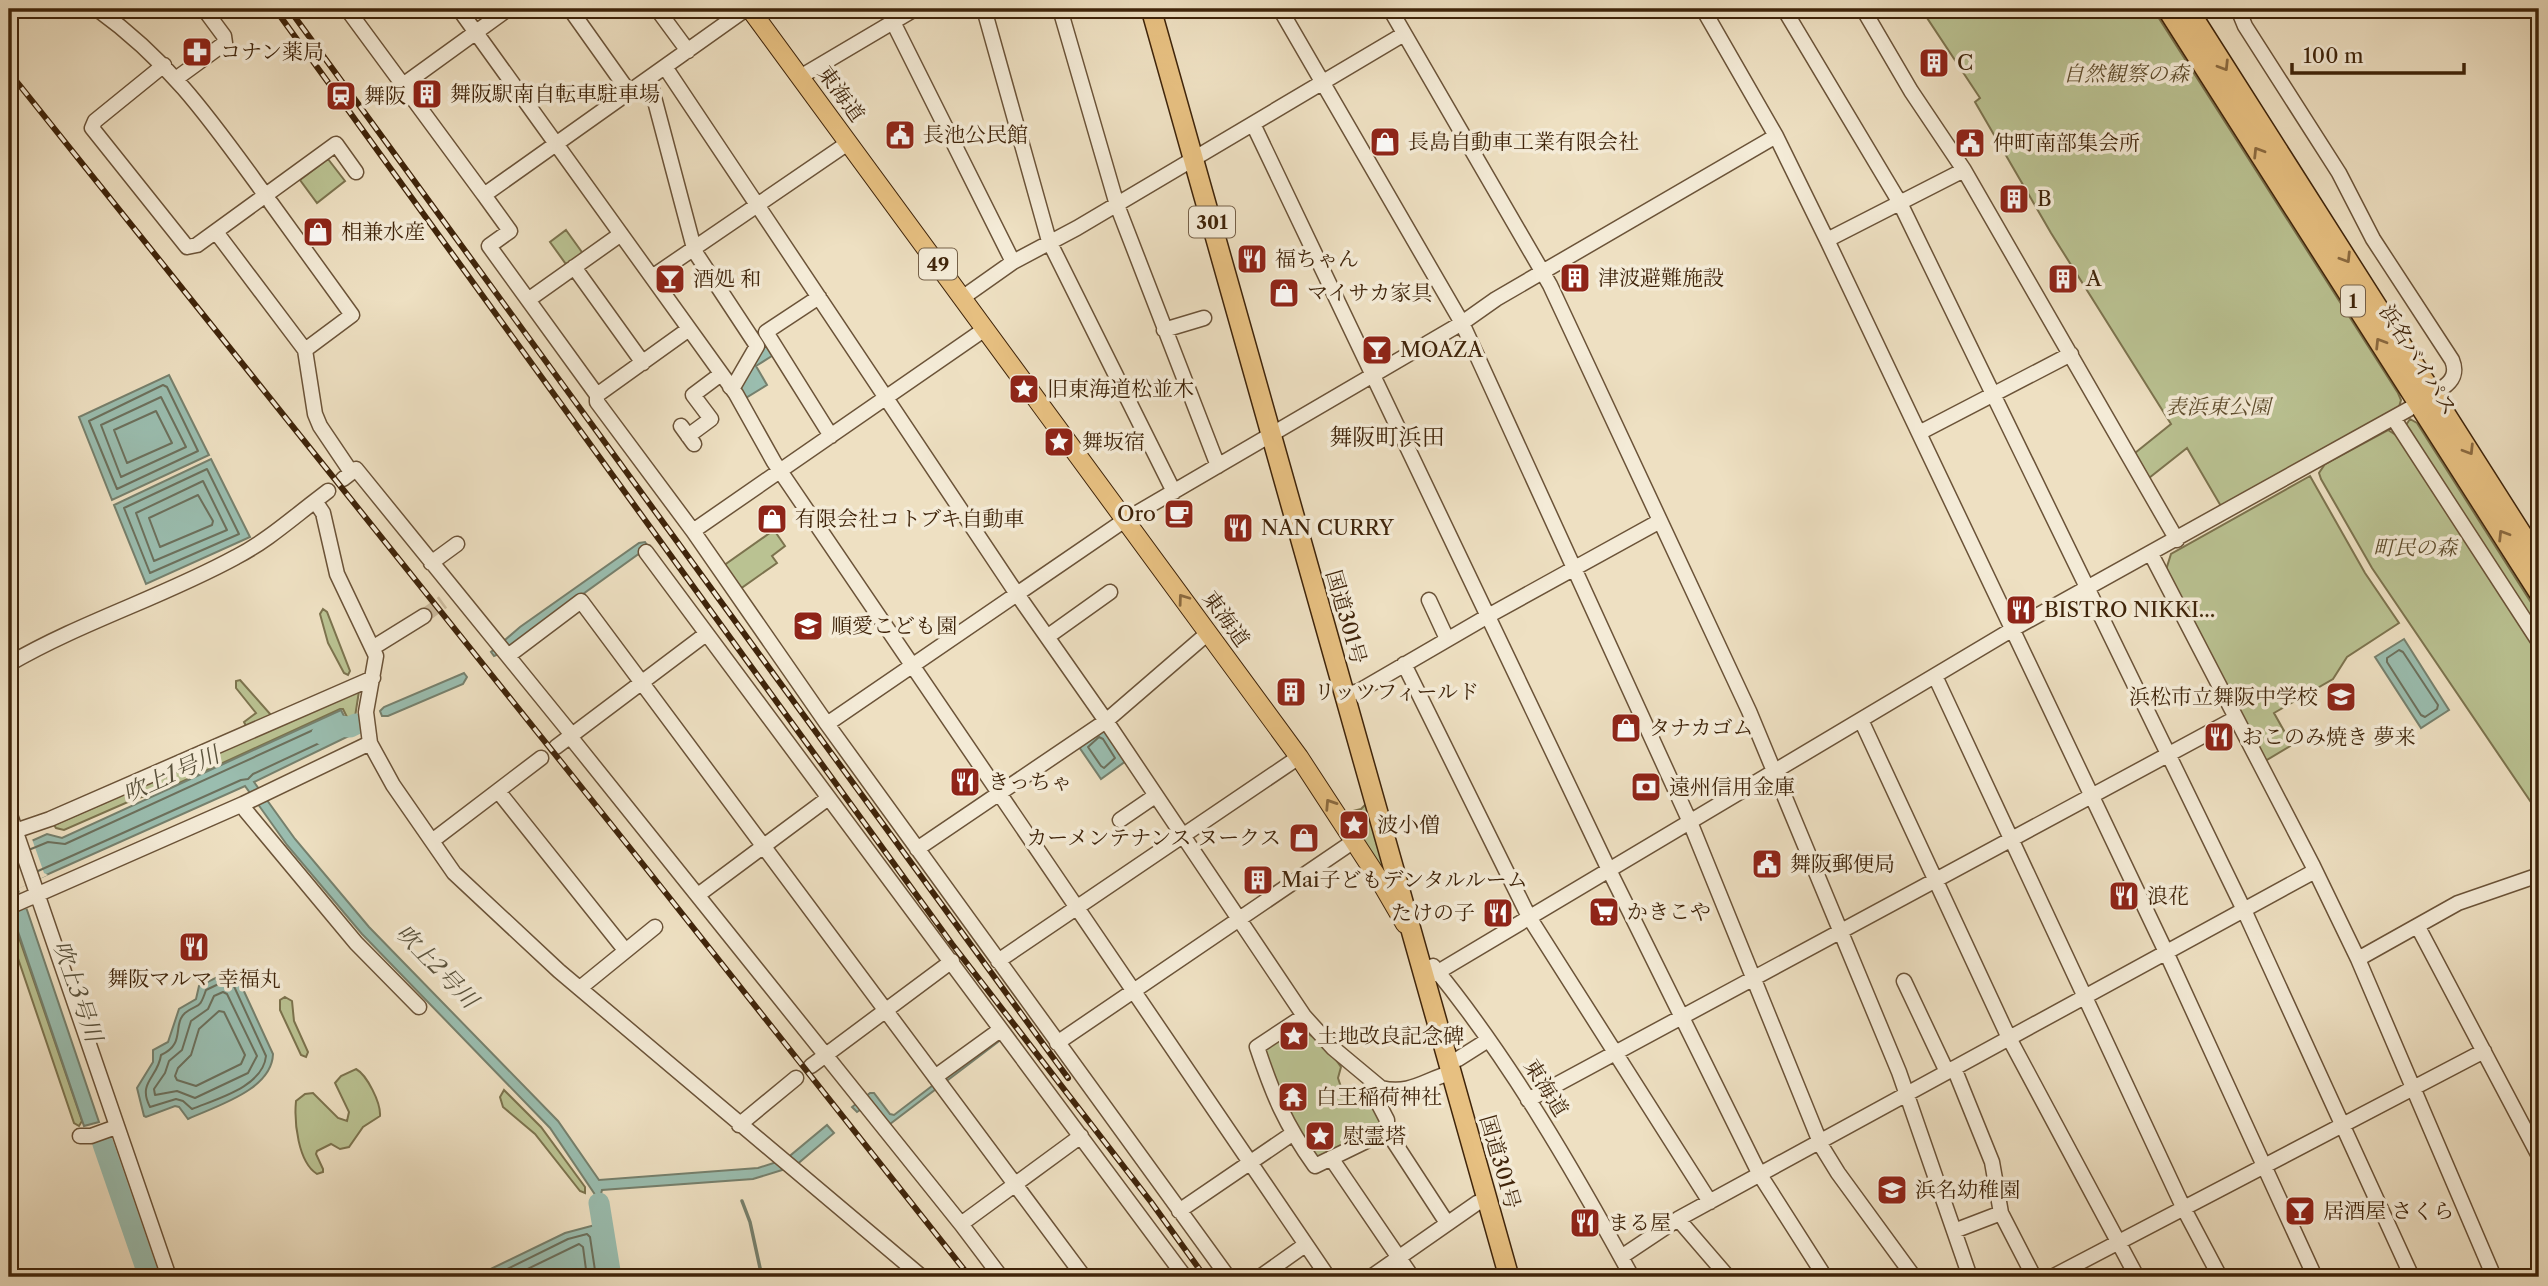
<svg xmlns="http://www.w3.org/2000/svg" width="2548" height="1286" viewBox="0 0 2548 1286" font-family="'Libre Caslon Text','Noto Serif JP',serif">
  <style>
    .green { fill: #bac292; stroke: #7c734e; stroke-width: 2 }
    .water { fill: #9abdaf; stroke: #76806d; stroke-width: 2 }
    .pier { fill: #eee0c2 }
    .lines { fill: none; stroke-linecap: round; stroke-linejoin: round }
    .shore { stroke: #6c705c; stroke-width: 2 }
    .stream { stroke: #76806d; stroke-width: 3.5 }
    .river { stroke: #9abdaf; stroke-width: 21 }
    .minor-tunnel { stroke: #cbba9d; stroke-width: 14; stroke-dasharray: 14 7; stroke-linecap: butt }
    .minor-casing { stroke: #6b5338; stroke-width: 17 }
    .major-casing { stroke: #3f240a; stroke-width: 20 }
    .highway-casing { stroke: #3f240a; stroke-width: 22 }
    .minor { stroke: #f4ebd7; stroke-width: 14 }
    .major { stroke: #e7c081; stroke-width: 18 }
    .highway { stroke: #e7c081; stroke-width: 19 }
    .rail-casing { stroke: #3f240a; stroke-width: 6 }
    .rail { stroke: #f4ebd7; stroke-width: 3.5; stroke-dasharray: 10; stroke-linecap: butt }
    .oneway { stroke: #8b6a40 }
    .labels { text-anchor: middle; stroke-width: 7; stroke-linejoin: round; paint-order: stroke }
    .shield { fill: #f4ebd7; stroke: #756048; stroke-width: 2 }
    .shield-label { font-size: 19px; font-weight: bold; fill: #3f240a }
    .poi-label { font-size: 21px; fill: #3f240a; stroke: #f4ebd7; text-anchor: start }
    .park-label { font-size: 21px; font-style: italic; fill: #5e4c2c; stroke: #f4ebd7 }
    .street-label { font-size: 21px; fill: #3f240a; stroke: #f4ebd7 }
    .neighbourhood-label { font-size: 23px; fill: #3f240a; stroke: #f4ebd7 }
    .water-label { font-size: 23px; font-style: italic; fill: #5a523c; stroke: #f4ebd7 }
  </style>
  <rect width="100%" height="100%" fill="#eee0c2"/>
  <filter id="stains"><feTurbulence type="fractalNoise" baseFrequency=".00286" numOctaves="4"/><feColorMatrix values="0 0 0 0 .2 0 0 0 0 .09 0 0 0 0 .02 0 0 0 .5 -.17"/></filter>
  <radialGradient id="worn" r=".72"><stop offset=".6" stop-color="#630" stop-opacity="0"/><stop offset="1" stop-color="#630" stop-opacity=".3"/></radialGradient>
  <path class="green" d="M1918,9H2153L2398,393L2401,400L2399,407L2222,508L2187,448L2149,478L2135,453L2171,424L2051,233L1975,102L1980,98L1927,18Z
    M328,159L345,181L317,203L300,180Z
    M566,230L584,255L568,267L550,242Z
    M2410,419L2417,423L2539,615V631L2408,430L2406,425Z
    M2388,430L2399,437L2539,653V814L2372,568L2321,479L2319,473L2325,464Z
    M2310,476L2365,573L2399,623L2347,657L2333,679L2274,713L2292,745L2265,761L2166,570L2171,554Z
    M774,530L785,546L772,556L777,563L740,589L723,566Z
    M323,609L327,612L350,671L348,675L344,673L328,643L320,614Z
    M240,680L271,715L247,728L244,722L256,713L236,688V681Z
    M359,691L355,717L352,722L348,719L343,709H340L153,795L137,798L64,830L56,828L54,825Z
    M1367,803L1387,870L1380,872L1345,819L1354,816L1353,811L1361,809Z
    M11,926L16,929L82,1121L79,1126L74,1123L9,932Z
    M285,997L292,1001L294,1021L308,1052L306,1057L301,1055L280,1010V1000Z
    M1295,1028C1309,1029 1333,1055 1341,1067L1338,1078L1342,1090C1365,1107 1370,1093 1383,1126L1324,1157H1315L1295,1132L1263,1054L1266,1045Z
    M356,1069C367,1075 381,1103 380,1116L363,1127L349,1147L340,1149L331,1144L317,1151L316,1154L323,1169V1172L317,1174C298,1162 294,1122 296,1101L305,1094L313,1093L338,1118L347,1121L349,1112L335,1083L341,1076Z
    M504,1090L541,1127L585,1187V1193L580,1191L535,1134L503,1107L500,1097Z"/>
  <path class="water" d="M763,335L775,354L756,366L767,385L744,399L738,389L757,340Z
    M169,375L209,455L112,500L79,417Z
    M211,459L250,537L146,584L114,505Z
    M645,542L647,545L644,550L501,653L494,656L491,652L520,627L639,543Z
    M2404,639L2449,710L2421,728L2375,657Z
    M464,673L467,677L463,684L388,716H382L380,711L384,707Z
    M341,710L353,734L254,782L295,839L369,927L558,1121L599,1180L758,1168L786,1159L827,1125L834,1133L795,1166L753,1179L602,1190L601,1194L596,1196L550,1128L362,934L287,845L245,786L17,888L27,910L99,1122L84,1126L9,905V851L47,834L62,838Z
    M1104,728L1126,761L1101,779L1077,744Z
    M230,971L236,974L273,1054C272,1090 216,1106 188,1119L179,1107L175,1106L146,1117L144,1116L137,1088L153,1062V1050L168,1042L179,1009L196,999L199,986Z
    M1008,1028L1011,1032L890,1124H887L870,1103L857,1112L852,1107L870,1093H874L890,1114L894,1115Z
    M595,1225L603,1277H474L565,1233Z"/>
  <path class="pier" d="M32,839L44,873L48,875L18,889L27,909L24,908L9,914V893L18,889L19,884L9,849Z"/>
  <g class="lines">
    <path class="shore" d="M163,385L167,387L198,451L117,489L89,421Z
      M161,397L186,447L121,477L101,425Z
      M156,411L172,443L127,463L114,430Z
      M207,469L239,534L150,573L124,508Z
      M203,481L227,530L154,561L136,513Z
      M198,495L213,521L212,525L160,547L149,518Z
      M2399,650L2403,652L2438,705L2437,709L2425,717L2421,715L2387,662V658Z
      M1099,737L1103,739L1115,758L1104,768L1101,766L1088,747Z
      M31,849L48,842L65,844L335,720L339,721L343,728L341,733L253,774L248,779L241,780L38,871
      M227,980L232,982L266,1056C263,1087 216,1099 192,1109L183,1101L176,1099L150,1107C137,1082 158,1078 161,1055C186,1044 172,1025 185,1013C199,1002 199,1011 206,990Z
      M223,992L227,994L257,1056L248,1073L195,1098L177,1091L155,1095L154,1089L165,1073L169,1061L182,1050L191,1021L208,1009L214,996Z
      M219,1011L224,1012L245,1055L241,1064L196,1086L177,1080L175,1076L178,1068L191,1055L199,1029Z
      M491,1277L568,1239L587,1234L590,1237L596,1277
      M511,1277L579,1244L583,1247L587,1277"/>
    <path class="stream" d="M742,1201L750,1222L762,1277"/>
    <path class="river" d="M322,734L339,726L350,727L356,724
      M103,1144L149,1277
      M599,1203L611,1277"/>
    <path class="minor-tunnel" d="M424,616L443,602"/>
    <g class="minor-casing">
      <path id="minor" d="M97,9C172,63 212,122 266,196
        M347,9L403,85
        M459,9L736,394L774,462L1328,1277
        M508,9L403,85L484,195L746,9
        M570,9L629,92
        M657,9L688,51
        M889,9L893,22L1013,262
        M984,9L1049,241L1174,492
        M1060,9L1117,205L1218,466
        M1280,9L1462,323L1690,822L1822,1147L1838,1173L1914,1277
        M1390,9L1550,285L1749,711L1899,1072L1970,1277
        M1703,9L1776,136L1827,240L2166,952L2315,1277
        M1784,9L1900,203L2244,910L2412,1277
        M1863,9L1911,91L1964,170L2177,540
        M2238,9L2245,26L2339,173L2373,239L2452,360C2457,372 2453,381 2442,388
        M9,15L17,9
        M164,65L95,121L92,128L187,247L197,245L336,144L356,172
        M665,67L1017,594L1106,721L1304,1016L1333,1048L1381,1088C1410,1095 1425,1080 1450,1073
        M800,77L915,9
        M177,78L225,43L224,36L204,9
        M647,80L651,86L695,252L757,346L735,384L730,387
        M1253,124L1609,870L1760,1175L1825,1277
        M484,195L510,231L489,246L597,395V402L693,531L827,724L1228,1277
        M271,203L352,315L305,350
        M216,232L305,350L315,414L320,426L351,472
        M1827,240L1964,170
        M574,267L643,363
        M652,277L848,143
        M819,297L766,332L831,436
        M962,298L1013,262L1077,228L1404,34
        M528,300L621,234
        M1164,330L1204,318
        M597,395L689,329
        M2394,419L2539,642
        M681,426L694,444
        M1919,433L2071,354
        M688,436L711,419L693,395L721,374
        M343,479L356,469L568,730L572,739L961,1224L1001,1277
        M328,491L315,501L323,513L337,574L376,656L366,712L370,743L393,785L454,873L559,971L922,1277
        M693,531L985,329
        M646,552C824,795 1006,1035 1185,1277
        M2151,554L2313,866L2358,959L2494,1277
        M431,563L457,544
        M1429,600L1447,639
        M1047,637L1110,592
        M374,647L424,616
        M508,656L581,601L1084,1277
        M9,664C81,622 163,597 236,557C265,542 289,521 315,501
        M1404,664L1529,917L1710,1202
        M1935,676L2184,1209L2220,1277
        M1344,695L1359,691L1488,616L1660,521
        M1861,720L2009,1038L2137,1277
        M827,724L1125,520L1462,323L1496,299L1776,136
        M556,747L706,634
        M498,791L625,950
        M243,804L246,811L356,943L419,1007
        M9,812L169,1277
        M1120,820L1155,796
        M9,833L50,819L373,678
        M432,841L541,758
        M917,849L1106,721L1208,633
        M698,895L827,799
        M9,907L243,804L370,743
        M2418,927L2539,1156
        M2358,959L2458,903L2539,875
        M998,961L1299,757
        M1433,966C1510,1060 1574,1171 1632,1277
        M1424,976L1438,972L2013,629L2409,409
        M1904,981L1947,1072
        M580,988L655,927
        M1304,1016L1257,1047C1273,1095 1285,1124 1315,1166L1387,1131
        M1057,1043L1354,841
        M1458,1059L1488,1040
        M811,1066L952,961
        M1954,1068L1992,1162L2001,1213L2034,1277
        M935,1077L1000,1030
        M1378,1086L1373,1093L1387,1120V1131L1447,1223
        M1528,1100L2236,718
        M739,1125L796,1078
        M80,1136H91L116,1127
        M1331,1158L1412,1277
        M1179,1211L1292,1134
        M1678,1219L1728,1277
        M961,1224L1081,1136
        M1954,1231L2001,1213
        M1621,1257L1678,1219L2315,871
        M1260,1277L1305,1245
        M1371,1277L1477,1203L1487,1200
        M2052,1277L2484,1051"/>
    </g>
    <g class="major-casing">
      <path id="major" d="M750,9L1299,757L1380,881L1405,924"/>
    </g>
    <g class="highway-casing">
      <path id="highway" d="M1151,9L1509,1277
        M2167,9L2539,593
        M2188,9L2539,561"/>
    </g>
    <use href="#minor" class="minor"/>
    <use href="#major" class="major"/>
    <use href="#highway" class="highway"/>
    <g class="rail-casing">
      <path id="rail" d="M275,9L952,944L1151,1202L1205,1277
        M289,9L1068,1078
        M9,72L634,853L970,1277"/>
    </g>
    <use href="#rail" class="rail"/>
  </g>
  <defs><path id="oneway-chevron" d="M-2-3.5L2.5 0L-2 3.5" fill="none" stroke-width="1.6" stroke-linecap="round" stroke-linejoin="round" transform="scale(1.75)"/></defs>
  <g class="oneway">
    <use href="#oneway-chevron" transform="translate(2224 66) rotate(58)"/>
    <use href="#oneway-chevron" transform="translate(2258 152) rotate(-122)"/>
    <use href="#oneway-chevron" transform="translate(2346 258) rotate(58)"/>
    <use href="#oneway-chevron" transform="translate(2380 343) rotate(-122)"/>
    <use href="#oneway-chevron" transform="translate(2469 450) rotate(58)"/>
    <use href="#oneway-chevron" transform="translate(2503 535) rotate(-122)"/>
    <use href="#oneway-chevron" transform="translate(1183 599) rotate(-126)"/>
    <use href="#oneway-chevron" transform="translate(1330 804) rotate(-123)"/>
  </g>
  <defs>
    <g id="pharmacy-square" transform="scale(1.575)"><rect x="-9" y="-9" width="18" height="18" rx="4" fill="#8f2418" stroke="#f4ebd7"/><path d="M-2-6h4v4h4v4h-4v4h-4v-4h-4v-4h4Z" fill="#fff"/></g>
    <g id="building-square" transform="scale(1.575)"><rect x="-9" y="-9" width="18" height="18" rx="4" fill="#8f2418" stroke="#f4ebd7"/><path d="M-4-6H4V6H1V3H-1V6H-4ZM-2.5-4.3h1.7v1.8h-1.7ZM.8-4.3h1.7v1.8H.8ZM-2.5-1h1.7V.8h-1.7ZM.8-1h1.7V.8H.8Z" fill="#fff"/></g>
    <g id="station-square" transform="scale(1.575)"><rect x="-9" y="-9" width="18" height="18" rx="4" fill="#8f2418" stroke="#f4ebd7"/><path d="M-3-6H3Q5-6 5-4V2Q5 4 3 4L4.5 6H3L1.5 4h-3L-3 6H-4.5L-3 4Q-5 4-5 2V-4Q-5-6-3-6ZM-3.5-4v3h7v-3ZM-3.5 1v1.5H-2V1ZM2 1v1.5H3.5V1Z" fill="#fff"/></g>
    <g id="civic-square" transform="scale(1.575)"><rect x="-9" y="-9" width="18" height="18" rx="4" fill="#8f2418" stroke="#f4ebd7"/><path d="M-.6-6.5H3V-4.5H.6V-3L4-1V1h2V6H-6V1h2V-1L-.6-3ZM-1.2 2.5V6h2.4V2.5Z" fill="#fff"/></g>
    <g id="shop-square" transform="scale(1.575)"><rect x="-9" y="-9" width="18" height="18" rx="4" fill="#8f2418" stroke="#f4ebd7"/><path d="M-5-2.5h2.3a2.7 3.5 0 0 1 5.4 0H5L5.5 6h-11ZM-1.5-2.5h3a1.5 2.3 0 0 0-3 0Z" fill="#fff"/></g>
    <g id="restaurant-square" transform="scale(1.575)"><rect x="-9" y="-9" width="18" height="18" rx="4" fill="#8f2418" stroke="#f4ebd7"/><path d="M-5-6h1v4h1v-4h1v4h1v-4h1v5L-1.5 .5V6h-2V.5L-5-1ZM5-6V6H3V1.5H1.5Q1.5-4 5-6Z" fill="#fff"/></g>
    <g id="bar-square" transform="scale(1.575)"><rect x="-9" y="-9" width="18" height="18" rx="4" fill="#8f2418" stroke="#f4ebd7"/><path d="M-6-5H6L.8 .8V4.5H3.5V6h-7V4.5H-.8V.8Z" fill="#fff"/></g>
    <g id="sight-square" transform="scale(1.575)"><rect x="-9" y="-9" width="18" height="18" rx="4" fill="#8f2418" stroke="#f4ebd7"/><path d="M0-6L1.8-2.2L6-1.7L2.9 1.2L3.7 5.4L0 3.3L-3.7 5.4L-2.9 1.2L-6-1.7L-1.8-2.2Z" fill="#fff"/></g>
    <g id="cafe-square" transform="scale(1.575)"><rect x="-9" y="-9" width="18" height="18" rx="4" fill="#8f2418" stroke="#f4ebd7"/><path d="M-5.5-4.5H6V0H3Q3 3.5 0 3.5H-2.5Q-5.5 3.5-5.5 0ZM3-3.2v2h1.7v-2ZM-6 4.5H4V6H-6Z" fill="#fff"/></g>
    <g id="school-square" transform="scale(1.575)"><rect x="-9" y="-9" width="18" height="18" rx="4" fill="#8f2418" stroke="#f4ebd7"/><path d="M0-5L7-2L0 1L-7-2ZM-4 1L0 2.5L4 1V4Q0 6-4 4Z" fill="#fff"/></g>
    <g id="bank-square" transform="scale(1.575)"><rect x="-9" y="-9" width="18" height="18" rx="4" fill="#8f2418" stroke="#f4ebd7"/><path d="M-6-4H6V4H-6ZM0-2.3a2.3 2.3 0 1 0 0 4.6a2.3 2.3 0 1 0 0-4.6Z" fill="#fff"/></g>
    <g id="supermarket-square" transform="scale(1.575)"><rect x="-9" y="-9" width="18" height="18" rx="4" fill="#8f2418" stroke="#f4ebd7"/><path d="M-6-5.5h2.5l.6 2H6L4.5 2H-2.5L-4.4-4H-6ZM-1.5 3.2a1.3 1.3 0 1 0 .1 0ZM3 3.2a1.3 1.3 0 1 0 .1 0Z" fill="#fff"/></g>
    <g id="temple-square" transform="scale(1.575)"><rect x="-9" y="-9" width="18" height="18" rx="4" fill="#8f2418" stroke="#f4ebd7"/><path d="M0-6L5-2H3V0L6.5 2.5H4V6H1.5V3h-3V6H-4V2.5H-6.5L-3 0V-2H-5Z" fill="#fff"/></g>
  </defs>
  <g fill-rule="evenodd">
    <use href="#pharmacy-square" x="197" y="52"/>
    <use href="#building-square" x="1934" y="63"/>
    <use href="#building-square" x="427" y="94"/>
    <use href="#station-square" x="341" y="96"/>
    <use href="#civic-square" x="900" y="135"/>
    <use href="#shop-square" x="1385" y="142"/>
    <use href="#civic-square" x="1970" y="143"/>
    <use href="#building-square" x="2014" y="199"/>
    <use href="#shop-square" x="318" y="232"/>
    <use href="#restaurant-square" x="1252" y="259"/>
    <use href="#building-square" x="1575" y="278"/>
    <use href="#bar-square" x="670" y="279"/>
    <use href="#building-square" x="2063" y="279"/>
    <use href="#shop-square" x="1284" y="293"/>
    <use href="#bar-square" x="1377" y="350"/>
    <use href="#sight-square" x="1024" y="389"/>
    <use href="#sight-square" x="1059" y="442"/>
    <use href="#cafe-square" x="1179" y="514"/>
    <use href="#shop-square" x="772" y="519"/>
    <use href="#restaurant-square" x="1238" y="528"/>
    <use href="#restaurant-square" x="2021" y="610"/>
    <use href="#school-square" x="808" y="626"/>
    <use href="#building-square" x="1291" y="692"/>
    <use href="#school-square" x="2341" y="697"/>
    <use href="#shop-square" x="1626" y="728"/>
    <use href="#restaurant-square" x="2219" y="737"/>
    <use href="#restaurant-square" x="965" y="782"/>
    <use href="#bank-square" x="1646" y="787"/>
    <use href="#sight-square" x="1354" y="825"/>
    <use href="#shop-square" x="1304" y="838"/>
    <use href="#civic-square" x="1767" y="864"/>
    <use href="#building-square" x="1258" y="880"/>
    <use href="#restaurant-square" x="2124" y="896"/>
    <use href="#supermarket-square" x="1604" y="912"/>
    <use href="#restaurant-square" x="1498" y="913"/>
    <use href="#restaurant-square" x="194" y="947"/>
    <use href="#sight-square" x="1294" y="1036"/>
    <use href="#temple-square" x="1293" y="1097"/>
    <use href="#sight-square" x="1320" y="1136"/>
    <use href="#school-square" x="1892" y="1190"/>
    <use href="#bar-square" x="2300" y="1211"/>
    <use href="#restaurant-square" x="1585" y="1223"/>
  </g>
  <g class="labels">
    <g class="shield">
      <rect x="1189" y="206.5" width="46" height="31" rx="5"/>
      <rect x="919" y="248.5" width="38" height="31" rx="5"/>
      <rect x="2341" y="285.5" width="24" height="31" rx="5"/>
    </g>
    <g class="shield-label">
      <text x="1212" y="229">301</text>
      <text x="938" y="271">49</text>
      <text x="2353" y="308">1</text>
    </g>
    <g class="poi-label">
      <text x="220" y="59">コナン薬局</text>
      <text x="1957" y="70">C</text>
      <text x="450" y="101">舞阪駅南自転車駐車場</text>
      <text x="364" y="103">舞阪</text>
      <text x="923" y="142">長池公民館</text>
      <text x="1408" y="149">長島自動車工業有限会社</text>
      <text x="1993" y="150">仲町南部集会所</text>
      <text x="2037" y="206">B</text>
      <text x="341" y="239">相兼水産</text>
      <text x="1275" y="266">福ちゃん</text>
      <text x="1598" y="285">津波避難施設</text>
      <text x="693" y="286">酒処 和</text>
      <text x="2086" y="286">A</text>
      <text x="1307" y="300">マイサカ家具</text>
      <text x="1400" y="357">MOAZA</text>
      <text x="1047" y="396">旧東海道松並木</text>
      <text x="1082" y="449">舞坂宿</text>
      <text x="1156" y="521" text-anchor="end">Oro</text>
      <text x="795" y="526">有限会社コトブキ自動車</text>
      <text x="1261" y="535">NAN CURRY</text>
      <text x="2044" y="617">BISTRO NIKKI...</text>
      <text x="831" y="633">順愛こども園</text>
      <text x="1314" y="699">リッツフィールド</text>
      <text x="2318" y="704" text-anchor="end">浜松市立舞阪中学校</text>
      <text x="1649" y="735">タナカゴム</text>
      <text x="2242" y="744">おこのみ焼き 夢来</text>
      <text x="988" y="789">きっちゃ</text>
      <text x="1669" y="794">遠州信用金庫</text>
      <text x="1377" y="832">波小僧</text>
      <text x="1281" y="845" text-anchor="end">カーメンテナンス ヌークス</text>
      <text x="1790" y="871">舞阪郵便局</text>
      <text x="1281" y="887">Mai子どもデンタルルーム</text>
      <text x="2147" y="903">浪花</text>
      <text x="1627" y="919">かきこや</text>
      <text x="1475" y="920" text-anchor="end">たけの子</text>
      <text x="194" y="986" text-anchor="middle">舞阪マルマ 幸福丸</text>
      <text x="1317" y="1043">土地改良記念碑</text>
      <text x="1316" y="1104">白王稲荷神社</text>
      <text x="1343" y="1143">慰霊塔</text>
      <text x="1915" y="1197">浜名幼稚園</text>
      <text x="2323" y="1218">居酒屋 さくら</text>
      <text x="1608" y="1230">まる屋</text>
    </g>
    <g class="park-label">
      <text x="2126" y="81">自然観察の森</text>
      <text x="2218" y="414">表浜東公園</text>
      <text x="2415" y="555">町民の森</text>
    </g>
    <g class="street-label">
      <text transform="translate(841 94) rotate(54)" y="7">東海道</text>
      <text transform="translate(2418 360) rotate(58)" y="7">浜名バイパス</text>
      <text transform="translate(1346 617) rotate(74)" y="7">国道301号</text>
      <text transform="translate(1226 619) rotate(54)" y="7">東海道</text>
      <text transform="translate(1546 1088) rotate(58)" y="7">東海道</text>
      <text transform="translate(1500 1162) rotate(74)" y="7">国道301号</text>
    </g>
    <g class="neighbourhood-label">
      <text x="1387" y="445">舞阪町浜田</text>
    </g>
    <g class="water-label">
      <text transform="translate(171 774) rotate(-24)" y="8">吹上1号川</text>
      <text transform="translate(437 966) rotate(46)" y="8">吹上2号川</text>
      <text transform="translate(78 991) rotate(71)" y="8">吹上3号川</text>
    </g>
  </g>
  <rect width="2548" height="1286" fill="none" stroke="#eee0c2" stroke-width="35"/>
  <rect x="10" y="10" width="2527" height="1265" fill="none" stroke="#3f240a" stroke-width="3.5"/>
  <rect x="18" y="18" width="2513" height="1251" fill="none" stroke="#3f240a" stroke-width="2"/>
  <path d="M2292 63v10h172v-10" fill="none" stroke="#3f240a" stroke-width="3.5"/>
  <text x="2303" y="63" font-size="21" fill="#3f240a" stroke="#f4ebd7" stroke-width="5" paint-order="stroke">100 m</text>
  <rect width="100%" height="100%" filter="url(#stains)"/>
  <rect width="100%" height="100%" fill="url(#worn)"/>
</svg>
